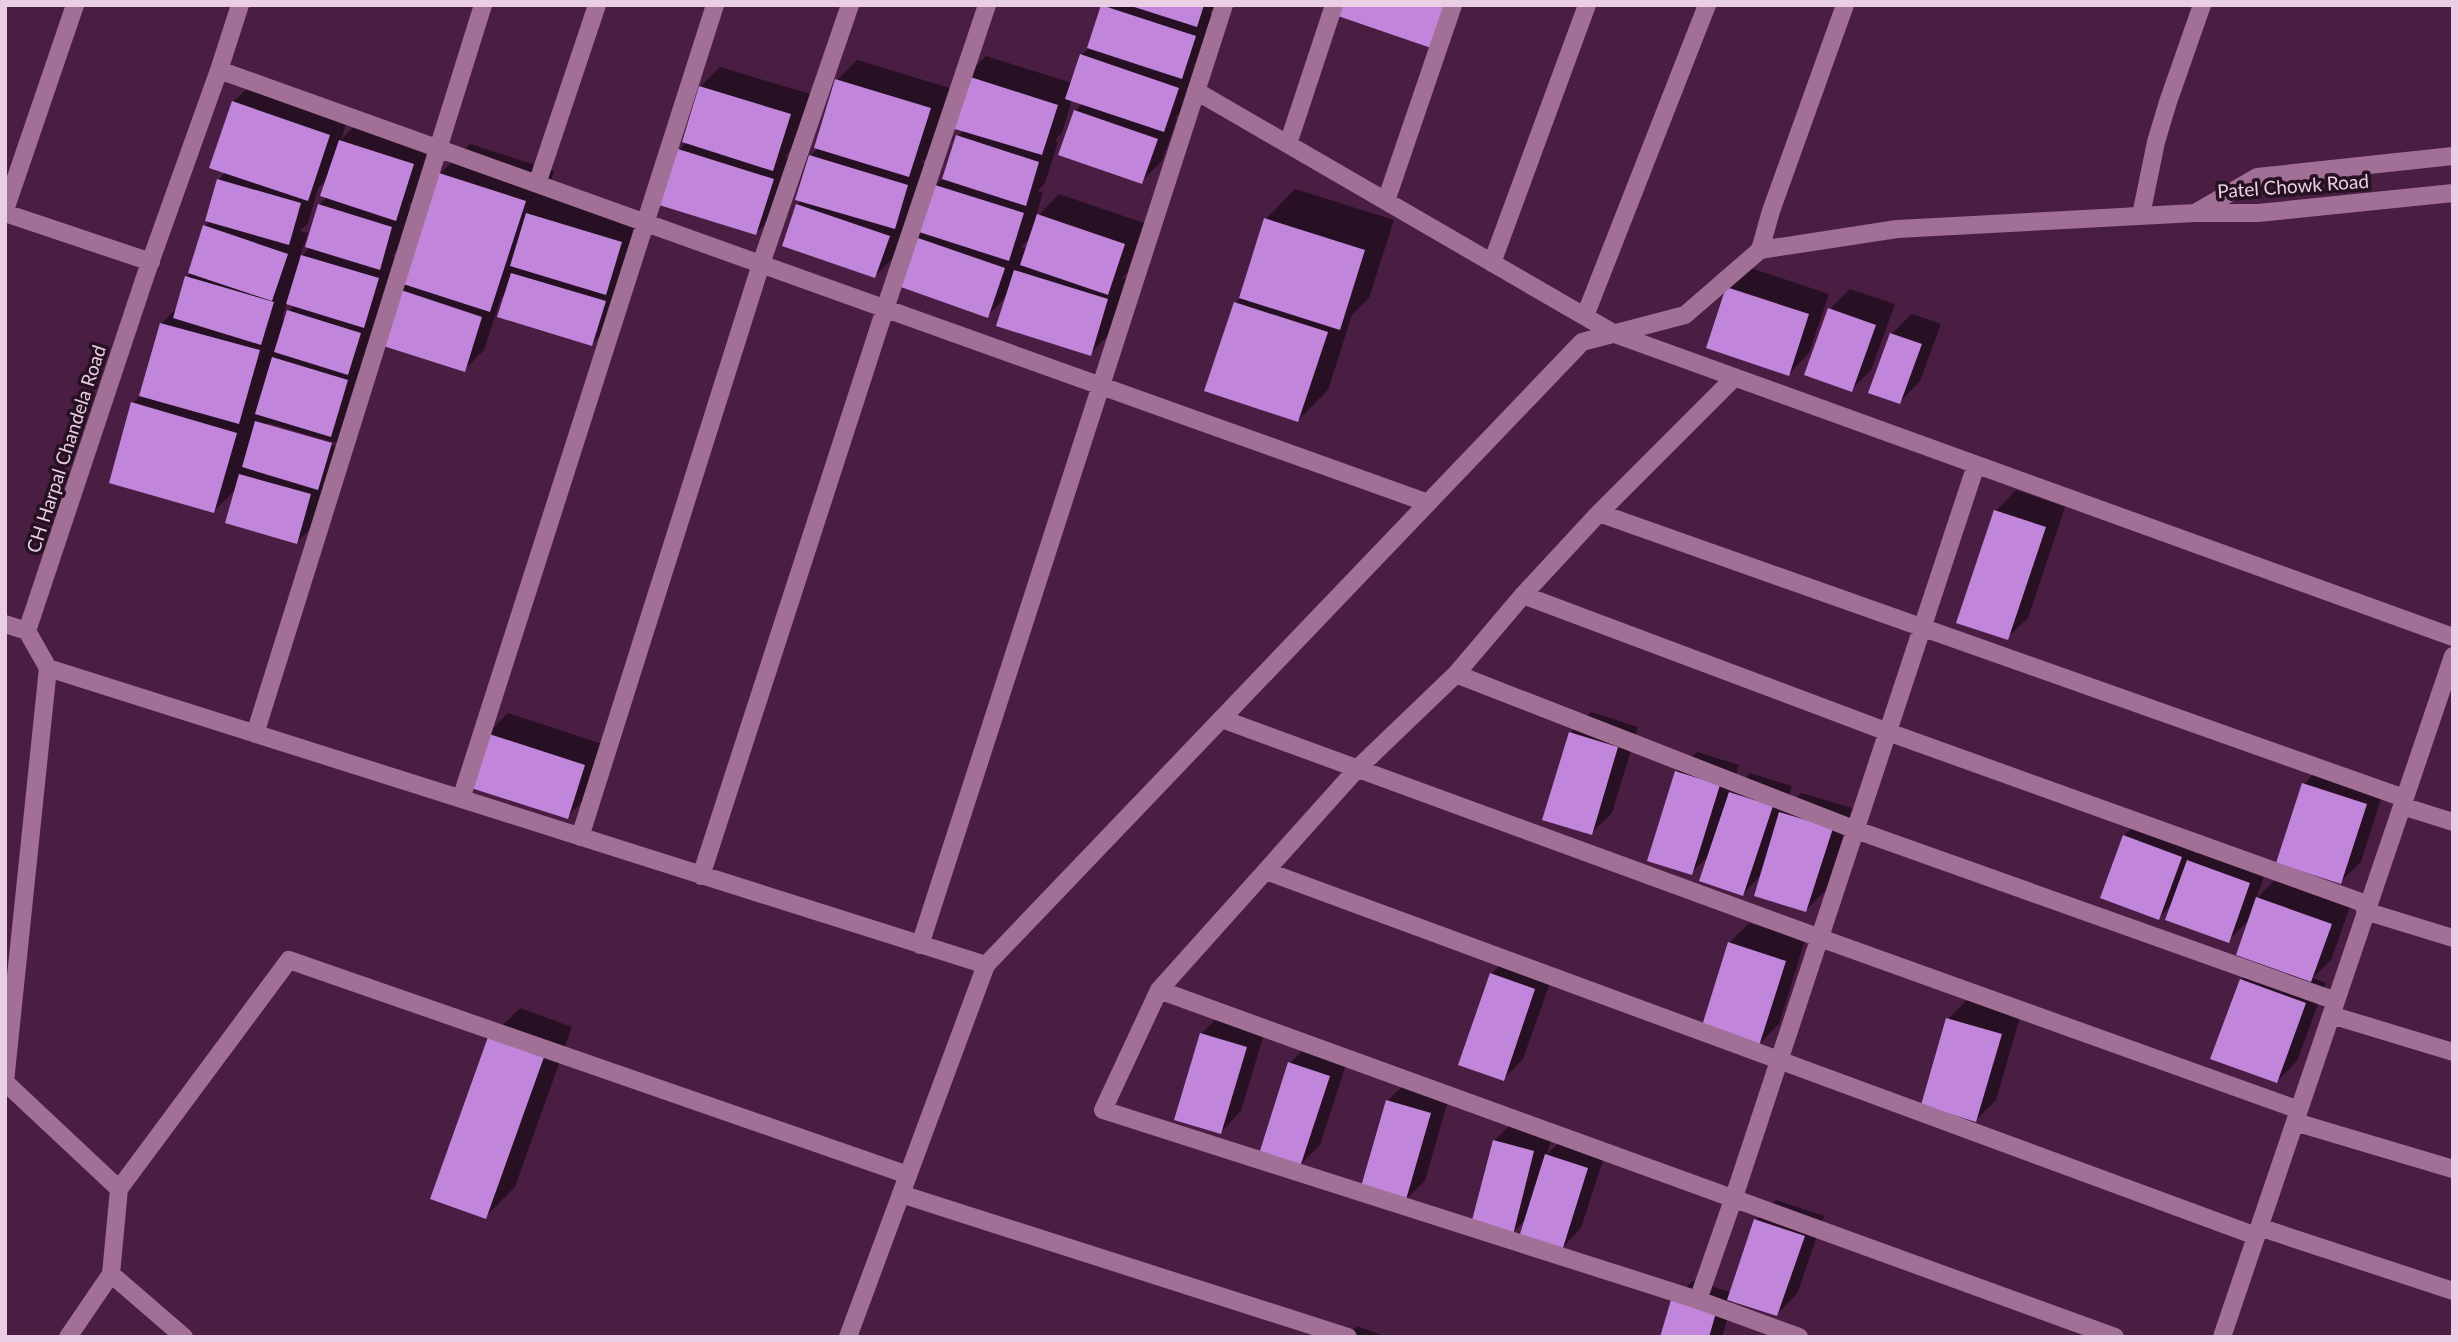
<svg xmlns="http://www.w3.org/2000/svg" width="2458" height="1342" viewBox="0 0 2458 1342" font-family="Lato,sans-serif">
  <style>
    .shadow { fill: #0007; fill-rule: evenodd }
    .building { fill: #c186dc }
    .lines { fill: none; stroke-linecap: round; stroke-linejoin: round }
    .minor { stroke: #a26f97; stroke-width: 18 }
    .tertiary { stroke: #a26f97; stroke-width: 18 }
    .labels { text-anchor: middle; stroke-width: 7; stroke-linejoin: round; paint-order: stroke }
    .street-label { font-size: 19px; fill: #eacee3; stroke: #251121 }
  </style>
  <rect width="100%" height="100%" fill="#4a1e42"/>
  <path class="shadow" d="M1103,5H1217L1209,13L1215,15L1202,57L1193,66L1198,67L1184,110L1175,118L1177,119L1162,161L1141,182L1075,111L1083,103L1072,99L1062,133L1055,140L1058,142L1045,183L1038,191L1043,193L1035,219L1059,194L1144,223L1127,273L1122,278L1127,279L1110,333L1090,354L1008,295L987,316L916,238L923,232L936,186L944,177L958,136L964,130L966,76L986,56L1072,83L1081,55L1089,48ZM1032,236L1027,249L1021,247Z
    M857,60L950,88L929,155L921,163L927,164L915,207L907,215H909L895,256L875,276L797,205L802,200L810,156L818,148L837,80Z
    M720,67L810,94L793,148L785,157L793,159L776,213L756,233L679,150L687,142L700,87Z
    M254,82L349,115L341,140L360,120L433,144L415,199L408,206L412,207L399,248L392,256L398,258L384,306L378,312L380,313L368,353L362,359L367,360L317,522L297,542L237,488L214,511L133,403L141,395L161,324L178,307L187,277L191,272L205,226L210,221L218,180L226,172L233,102ZM328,179L327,197L319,205L310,247L299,259L308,233L300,231L308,223L318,188ZM287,302L295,305L289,311L286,320L282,319ZM267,423L340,444V447L267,427Z
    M470,144L554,171L547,194L641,221L612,324L592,344L507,292L501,298L484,350L464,370L379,342L440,174Z
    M1295,189L1394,220L1369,298L1352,315L1328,390L1298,420L1236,303L1240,298L1266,219Z
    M1748,267L1829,294L1809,353L1789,374L1728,288Z
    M1850,289L1895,304L1871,370L1851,390L1830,309Z
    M1912,314L1941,324L1920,381L1900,402L1891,334Z
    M2016,490L2065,507L2028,618L2007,638L1996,511Z
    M1591,712L1638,727L1612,813L1591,833L1544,819L1571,733Z
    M508,713L605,745L587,797L567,817L488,733Z
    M1697,752L1739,765L1730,793L1750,773L1792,786L1784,809L1801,793L1852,808L1826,890L1806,910L1762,874L1743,894L1710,855L1691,873L1676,772Z
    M2324,763L2386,783L2361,862L2340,882L2304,784Z
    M2144,816L2201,837L2194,855L2208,841L2269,863L2256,899L2278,877L2351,904L2331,960L2313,978L2326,983L2297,1061L2277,1081L2241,980L2260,961L2250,919L2228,941L2173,903L2159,918L2124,836Z
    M1749,923L1805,940L1779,1024L1759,1044L1729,943Z
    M1511,954L1555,969L1523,1059L1503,1079L1491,974Z
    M1968,999L2021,1014L1996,1100L1976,1120L1948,1019Z
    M520,1008L572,1027L515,1187L485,1217L490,1038Z
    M1222,1013L1266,1027L1241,1111L1221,1132L1201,1034Z
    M1310,1043L1349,1055L1320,1145L1300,1165L1290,1063Z
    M1408,1081L1450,1093L1425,1181L1404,1201L1387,1101Z
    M1514,1121L1554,1131L1547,1154L1567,1135L1607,1148L1581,1228L1561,1249L1526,1219L1512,1233L1494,1141Z
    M1776,1200L1824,1216L1797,1294L1777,1314L1733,1300L1722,1337H1662L1672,1301L1693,1281L1731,1292L1756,1220Z
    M1357,1326L1387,1337H1346Z"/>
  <path class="building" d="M1101,5L1196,36L1182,79L1087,48Z
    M1128,5H1204L1197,27Z
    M1339,5H1449L1434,49L1335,15Z
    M1080,54L1179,88L1164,132L1065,99Z
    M964,75L1058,105L1042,155L948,127Z
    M835,79L931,108L909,177L814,148Z
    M699,86L791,114L773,171L682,142Z
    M232,101L330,135L308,201L209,168Z
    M1074,110L1158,139L1142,184L1058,155Z
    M956,135L1039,162L1026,206L942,179Z
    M339,140L414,164L396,221L320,196Z
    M678,149L774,179L756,235L659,205Z
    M809,155L908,185L895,229L795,200Z
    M439,173L526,201L490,312L403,284Z
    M217,179L301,203L289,245L205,221Z
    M935,185L1024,213L1009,261L919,232Z
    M318,204L392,227L380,270L305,247Z
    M796,204L890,236L875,278L782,246Z
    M526,213L622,242L606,295L510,266Z
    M1037,214L1125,244L1108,295L1020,265Z
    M1264,218L1365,250L1340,330L1239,298Z
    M203,225L288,254L272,301L188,273Z
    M915,237L1005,268L988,318L898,286Z
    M301,255L379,278L364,328L286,304Z
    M1014,270L1108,299L1091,356L996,326Z
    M511,273L606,301L592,346L497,317Z
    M185,276L274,302L261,345L173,318Z
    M1726,287L1809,314L1789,376L1706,348Z
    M395,288L482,317L465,372L377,344Z
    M1234,302L1328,332L1298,422L1204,391Z
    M1828,308L1876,325L1852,392L1804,375Z
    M287,310L361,333L348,375L274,352Z
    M160,323L260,350L239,424L139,396Z
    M1890,333L1922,344L1900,404L1868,393Z
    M272,357L348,380L331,437L255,414Z
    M131,402L237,433L214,513L109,483Z
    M255,421L332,443L318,490L242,467Z
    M239,474L311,494L297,544L225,523Z
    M1994,510L2046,527L2008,640L1956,623Z
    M1569,732L1618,747L1592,835L1542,820Z
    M486,733L585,765L568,819L468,787Z
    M1675,771L1720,785L1692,875L1647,861Z
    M2302,783L2367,804L2341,884L2276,863Z
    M1729,792L1773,806L1743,896L1699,881Z
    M1779,812L1833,828L1806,912L1754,896Z
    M2123,835L2182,857L2159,920L2100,898Z
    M2187,860L2250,883L2229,943L2165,920Z
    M2256,897L2332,924L2311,982L2236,955Z
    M1728,942L1786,961L1759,1046L1701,1029Z
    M1490,973L1535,989L1504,1081L1458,1065Z
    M2240,979L2306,1003L2277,1083L2210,1059Z
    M1946,1018L2002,1034L1976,1122L1921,1105Z
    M1200,1033L1247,1047L1221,1134L1174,1120Z
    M488,1037L544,1057L486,1219L430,1199Z
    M1288,1062L1330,1076L1300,1167L1259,1154Z
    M1386,1100L1431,1113L1405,1203L1360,1190Z
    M1493,1140L1534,1151L1513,1235L1471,1224Z
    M1545,1154L1588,1168L1562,1251L1519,1237Z
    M1754,1219L1805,1236L1777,1316L1727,1300Z
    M1671,1300L1716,1313L1709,1337H1660Z"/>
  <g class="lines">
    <path class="minor" d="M219,70L1428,503
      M1196,91L1615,334L2453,637
      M1288,144L1334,5
      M537,184L597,5
      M1386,201L1453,5
      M5,210L75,5
      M5,213L151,262
      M2141,215L2156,142L2168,102L2202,5
      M1760,250L1771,211L1845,5
      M1492,263L1587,5
      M1585,316L1707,5
      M1735,377L1599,513L1523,595L1456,674L1357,769L1159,990L1103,1110L1698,1300L1799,1337
      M1599,513L2404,798
      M1523,595L1888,732L2369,905
      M5,624L27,631
      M48,668L986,965
      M1456,674L1856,830L2336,1001
      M1222,719L1820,938L2299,1110
      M255,734L483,5
      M461,799L715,5
      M2402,806L2453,822
      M580,837L761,264L850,5
      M1266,871L2256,1236
      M701,876L885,309L987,5
      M2365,911L2453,938
      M920,945L1224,5
      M1159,990L2115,1337
      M2331,1015L2453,1052
      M2295,1122L2453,1169
      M119,1189L289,960L908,1175
      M901,1194L1348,1337
      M2259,1227L2453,1291
      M1698,1300L1734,1197L1976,465
      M68,1337L111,1274
      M184,1337L111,1274L119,1189L5,1082L48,668L27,631L146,274L219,70L240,5
      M2222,1337L2453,656"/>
    <path class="tertiary" d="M2195,213L2257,177L2453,156
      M848,1337L986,965L1582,342L1685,315L1760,250L1897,229L2195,213H2258L2453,193"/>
  </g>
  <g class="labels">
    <g class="street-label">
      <text transform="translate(2293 186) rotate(-4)" y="7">Patel Chowk Road</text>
      <text transform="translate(66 449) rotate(-72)" y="7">CH Harpal Chandela Road</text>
    </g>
  </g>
  <rect width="2458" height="1342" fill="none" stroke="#eacee3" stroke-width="14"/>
</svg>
